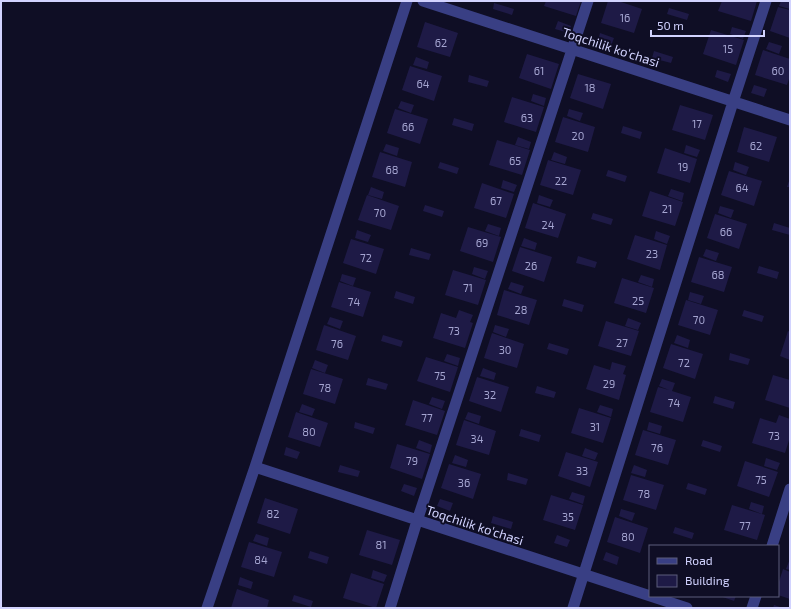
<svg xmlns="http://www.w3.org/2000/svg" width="791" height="609" viewBox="0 0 791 609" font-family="'Exo 2',sans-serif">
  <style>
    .building { fill: #1e1a46 }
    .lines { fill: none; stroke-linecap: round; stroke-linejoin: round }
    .minor { stroke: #393f84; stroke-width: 11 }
    .labels { text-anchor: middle; stroke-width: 4; stroke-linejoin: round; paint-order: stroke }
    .number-label { font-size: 11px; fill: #a5a5d1 }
    .street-label { font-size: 13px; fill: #d2d3ff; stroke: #0f0e25 }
  </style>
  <rect width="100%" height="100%" fill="#0f0e25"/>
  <path class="building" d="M546,1H581L576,16L544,6Z
    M608,1H618L642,9L634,33L601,23Z
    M722,1H757L751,21L718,11Z
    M781,1H790V9L779,6Z
    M494,3L514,9L512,15L493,9Z
    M778,7L790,10V38L770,31Z
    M669,8L689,14L687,20L667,14Z
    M558,21L571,26L569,33L555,29Z
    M425,22L458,33L450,57L417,47Z
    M732,27L746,31L743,39L730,34Z
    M711,30L744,40L736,65L703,54Z
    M600,33L614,38L611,46L598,41Z
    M769,42L782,46L779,54L766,49Z
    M763,50L790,59V76L787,85L755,75Z
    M654,51L673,57L671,63L652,58Z
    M527,54L559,64L551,89L519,78Z
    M416,57L429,62L427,69L413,65Z
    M410,66L442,76L434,101L402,90Z
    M717,70L731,74L728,82L715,77Z
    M578,74L611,84L603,109L570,98Z
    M469,75L489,81L487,87L468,82Z
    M754,85L767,89L764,97L751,93Z
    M533,94L546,98L544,106L531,101Z
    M512,97L544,107L536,132L504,122Z
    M401,101L414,105L411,113L398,108Z
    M680,105L713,115L705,140L672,130Z
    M395,109L428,119L420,144L387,133Z
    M569,109L583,113L580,121L567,116Z
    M563,117L595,127L588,152L555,142Z
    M454,118L474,124L472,131L452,125Z
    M623,126L642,132L640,139L621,133Z
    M744,127L777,137L769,162L737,152Z
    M518,137L531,142L529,149L515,145Z
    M497,140L530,150L522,175L489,165Z
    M386,144L399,148L397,156L383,151Z
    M686,145L700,150L697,157L684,153Z
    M665,148L697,159L690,183L657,173Z
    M380,152L412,162L405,187L372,177Z
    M554,152L567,157L565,164L551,160Z
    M548,160L581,170L573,195L540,185Z
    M440,162L459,168L457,174L438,168Z
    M735,162L749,167L746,175L733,170Z
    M608,170L627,176L625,182L606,176Z
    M729,171L762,181L754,206L721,195Z
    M790,178V187H787Z
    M503,180L517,185L514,192L501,188Z
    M482,183L514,194L506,218L474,208Z
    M371,187L384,192L382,199L368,195Z
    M671,189L684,193L682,201L668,196Z
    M650,191L683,202L675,226L642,216Z
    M367,195L399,206L391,230L358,220Z
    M539,195L553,200L550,207L537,203Z
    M533,203L566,214L558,238L525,228Z
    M425,205L444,211L442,217L423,211Z
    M720,206L734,210L731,218L718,213Z
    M593,213L613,219L611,225L591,219Z
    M715,214L747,224L739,249L707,238Z
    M774,223L790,228V235L772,230Z
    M488,224L501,228L499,236L485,231Z
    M468,227L501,237L493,262L460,251Z
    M357,230L371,235L368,242L355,238Z
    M656,231L670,236L667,244L654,239Z
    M635,235L667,245L660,270L627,259Z
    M524,238L537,243L535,250L521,246Z
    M351,239L384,249L376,274L343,263Z
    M520,247L552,257L544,282L512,271Z
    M411,248L431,254L429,260L409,255Z
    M706,249L719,253L716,261L703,256Z
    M578,256L597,262L595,268L576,263Z
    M699,257L732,267L724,292L691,282Z
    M759,266L779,272L777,279L757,273Z
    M474,267L488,271L485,279L472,274Z
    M453,270L486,280L478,305L445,295Z
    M342,274L356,278L353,286L340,281Z
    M641,275L654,279L652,287L638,282Z
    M622,278L654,288L646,313L614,303Z
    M339,282L371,292L363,317L331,307Z
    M511,282L524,286L521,294L508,289Z
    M504,290L537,300L529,325L497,315Z
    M396,291L415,297L413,304L394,298Z
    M690,292L704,296L701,304L688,300Z
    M564,299L584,305L582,312L562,306Z
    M686,300L718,310L710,335L678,325Z
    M459,310L473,315L470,322L473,323L465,348L433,338L441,313L456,318Z
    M744,310L764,316L762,322L742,316Z
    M330,317L343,321L340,329L327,324Z
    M628,318L641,323L638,330L625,326Z
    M606,321L639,331L631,356L598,346Z
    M324,325L356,336L348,360L316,350Z
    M495,325L509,329L506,337L493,332Z
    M788,331L790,332V360L780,356Z
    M492,333L524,344L517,368L484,358Z
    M383,335L403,341L401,347L381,341Z
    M677,335L690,340L688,348L674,343Z
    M549,343L569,349L567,355L547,349Z
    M671,344L703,354L695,379L663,368Z
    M730,353L750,359L748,365L729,360Z
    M447,354L460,358L458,366L444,361Z
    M426,357L458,367L450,392L417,381Z
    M315,360L328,365L325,373L312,368Z
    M612,362L626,366L623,374L626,375L619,400L586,389L594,365L610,370Z
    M483,368L496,373L494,380L480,376Z
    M311,369L343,379L335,404L303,394Z
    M773,375L790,380V408L765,400Z
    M477,377L509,387L501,412L469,401Z
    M368,378L388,384L386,390L366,385Z
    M662,379L675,383L672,391L691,397L683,422L650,412L658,387L669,390L659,386Z
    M537,386L556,392L554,398L535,393Z
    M715,396L735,402L733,409L713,403Z
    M432,397L445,401L442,409L429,404Z
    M413,400L445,411L437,435L405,425Z
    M302,404L315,409L312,416L299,412Z
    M600,405L613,409L611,417L597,412Z
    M579,408L611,418L603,443L571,433Z
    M296,412L328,423L320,447L288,437Z
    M468,412L481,416L479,424L465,419Z
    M779,415L790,419V437L785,453L752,443L760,418L776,423Z
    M464,420L496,431L489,455L456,445Z
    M355,422L375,428L373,434L354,428Z
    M649,422L662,426L660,434L647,430Z
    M521,429L541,435L539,442L519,436Z
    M643,430L676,440L668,465L635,455Z
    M419,440L432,445L430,453L416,448Z
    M703,440L722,446L720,452L701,446Z
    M397,444L430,454L422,479L390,468Z
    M286,447L300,452L297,459L284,455Z
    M585,448L598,453L595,460L582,456Z
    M566,452L598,462L590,487L558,476Z
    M455,455L468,460L466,467L452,463Z
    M766,458L780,463L777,470L764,466Z
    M745,461L778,472L769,497L737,486Z
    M449,464L481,474L473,499L441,488Z
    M340,465L360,471L358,477L338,472Z
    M634,465L647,470L645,477L631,473Z
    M508,473L528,479L526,485L507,480Z
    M631,475L664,485L656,510L623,500Z
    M688,483L707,489L705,495L686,489Z
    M404,484L417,488L414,496L401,491Z
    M572,492L585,496L583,504L569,499Z
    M551,495L583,505L575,530L543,520Z
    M265,498L298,509L290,534L257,523Z
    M440,499L453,503L450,511L437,506Z
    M751,502L764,506L762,514L749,509Z
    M732,505L765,515L757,540L724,530Z
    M621,509L635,513L632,521L619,516Z
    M493,516L513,522L511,529L491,523Z
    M615,517L648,528L640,553L607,542Z
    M675,527L694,533L692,539L673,533Z
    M367,530L400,540L392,565L359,555Z
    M256,534L269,538L267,546L253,541Z
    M557,535L570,540L567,547L554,543Z
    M249,542L282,552L274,577L241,567Z
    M310,551L329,557L327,564L308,558Z
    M606,552L619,557L617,565L603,560Z
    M790,559V570L786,569Z
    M783,569L790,572V599L778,595V585Z
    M373,570L387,575L384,582L371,578Z
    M351,573L384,584L376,608L343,598Z
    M240,577L253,582L251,589L238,585Z
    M237,589L269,600L267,608H231Z
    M294,595L313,601L311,607L292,601Z
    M720,596H736L734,601Z
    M774,605L783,608H773Z"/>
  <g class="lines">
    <path class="minor" d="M423,1L790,120
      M255,467L687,608
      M772,546L790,489
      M207,608L255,467L407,1
      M390,608L417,521L588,1
      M573,608L733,102L766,1
      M752,608L756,596"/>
  </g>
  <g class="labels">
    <g class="number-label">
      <text x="625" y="22">16</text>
      <text x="441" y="47">62</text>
      <text x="728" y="53">15</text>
      <text x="539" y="75">61</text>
      <text x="778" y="75">60</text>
      <text x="423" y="88">64</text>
      <text x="590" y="92">18</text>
      <text x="527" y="122">63</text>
      <text x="697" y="128">17</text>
      <text x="408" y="131">66</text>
      <text x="578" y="140">20</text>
      <text x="756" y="150">62</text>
      <text x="515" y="165">65</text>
      <text x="683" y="171">19</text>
      <text x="392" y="174">68</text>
      <text x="561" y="185">22</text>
      <text x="742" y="192">64</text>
      <text x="496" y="205">67</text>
      <text x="667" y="213">21</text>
      <text x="380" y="217">70</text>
      <text x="548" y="229">24</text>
      <text x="726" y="236">66</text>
      <text x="482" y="247">69</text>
      <text x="652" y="258">23</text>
      <text x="366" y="262">72</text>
      <text x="531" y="270">26</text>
      <text x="718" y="279">68</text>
      <text x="468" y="292">71</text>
      <text x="638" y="305">25</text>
      <text x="354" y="306">74</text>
      <text x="521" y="314">28</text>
      <text x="699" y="324">70</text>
      <text x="454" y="335">73</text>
      <text x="622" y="347">27</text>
      <text x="337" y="348">76</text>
      <text x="505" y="354">30</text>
      <text x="684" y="367">72</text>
      <text x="440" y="380">75</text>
      <text x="609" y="388">29</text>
      <text x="325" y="392">78</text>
      <text x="490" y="399">32</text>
      <text x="674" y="407">74</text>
      <text x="427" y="422">77</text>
      <text x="595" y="431">31</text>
      <text x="309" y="436">80</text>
      <text x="774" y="440">73</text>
      <text x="477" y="443">34</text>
      <text x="657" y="452">76</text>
      <text x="412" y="465">79</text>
      <text x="582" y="475">33</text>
      <text x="761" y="484">75</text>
      <text x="464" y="487">36</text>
      <text x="644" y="498">78</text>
      <text x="273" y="518">82</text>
      <text x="568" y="521">35</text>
      <text x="745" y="530">77</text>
      <text x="628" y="541">80</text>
      <text x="381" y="549">81</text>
      <text x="261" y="564">84</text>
    </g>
    <g class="street-label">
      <text transform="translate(611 47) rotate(18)" y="5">Toqchilik ko'chasi</text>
      <text transform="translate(475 525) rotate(18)" y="5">Toqchilik ko'chasi</text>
    </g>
  </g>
  <rect width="791" height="609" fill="none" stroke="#d2d3ff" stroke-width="4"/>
  <rect x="649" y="545" width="130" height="52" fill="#0f0e25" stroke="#5d5d7c"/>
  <rect x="657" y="558" width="20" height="6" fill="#393f84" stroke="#5d5d7c"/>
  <text x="685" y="565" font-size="12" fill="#d2d3ff">Road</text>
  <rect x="657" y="575" width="20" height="12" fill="#1e1a46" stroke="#5d5d7c"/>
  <text x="685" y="585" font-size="12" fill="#d2d3ff">Building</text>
  <path d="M651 30v6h113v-6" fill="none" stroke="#d2d3ff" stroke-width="2"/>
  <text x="657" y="30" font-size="12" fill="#d2d3ff" stroke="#0f0e25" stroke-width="3" paint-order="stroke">50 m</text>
</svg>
